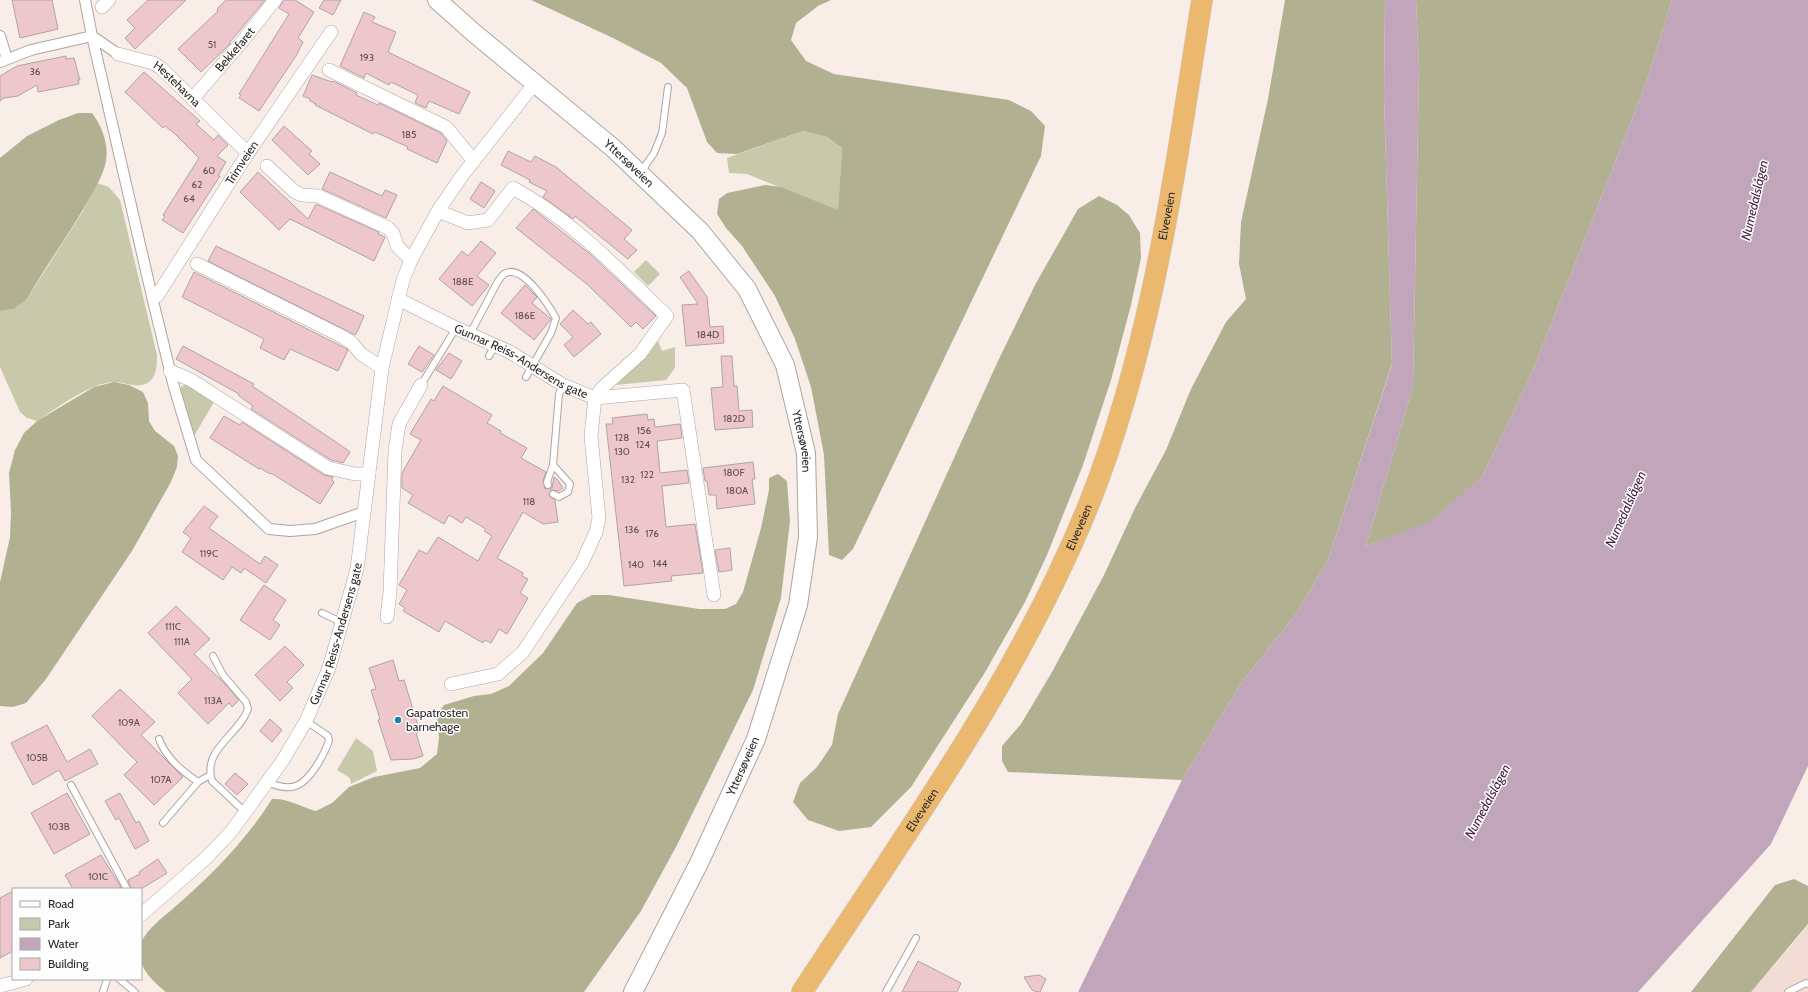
<svg xmlns="http://www.w3.org/2000/svg" width="1808" height="992" viewBox="0 0 1808 992" font-family="Cabin,sans-serif">
  <style>
    .built { fill: #f1ddd5 }
    .green { fill: #c8c9ab }
    .forest { fill: #b1b192 }
    .water { fill: #c1a5ba }
    .building { fill: #eec7cd; stroke: #b0a3a5 }
    .lines { fill: none; stroke-linecap: round; stroke-linejoin: round }
    .service-casing { stroke: #afa4a0; stroke-width: 8 }
    .pedestrian-casing { stroke: #afa4a0; stroke-width: 12 }
    .minor-casing { stroke: #afa4a0; stroke-width: 14 }
    .secondary-casing { stroke: #afa4a0; stroke-width: 20 }
    .trunk-casing { stroke: #cdcccb; stroke-width: 22 }
    .service { stroke: #fff; stroke-width: 6 }
    .pedestrian { stroke: #fff; stroke-width: 10 }
    .minor { stroke: #fff; stroke-width: 13 }
    .secondary { stroke: #fff; stroke-width: 18 }
    .trunk { stroke: #eab86e; stroke-width: 21 }
    .poi-dot { fill: #237fac; stroke: #fdfdfd; stroke-width: 1.5 }
    .labels { text-anchor: middle; stroke-width: 3; stroke-linejoin: round; paint-order: stroke }
    .number-label { font-size: 10px; fill: #5e5050 }
    .street-label { font-size: 12px; fill: #2e2927; stroke: #fdfdfd }
    .poi-label { font-size: 12px; fill: #2e2927; stroke: #fdfdfd; text-anchor: start }
    .water-label { font-size: 13px; font-style: italic; fill: #431d3c; stroke: #fdfdfd }
  </style>
  <rect width="100%" height="100%" fill="#f9ede8"/>
  <path class="built" d="M1808,924V992H1751L1802,933Z"/>
  <path class="green" d="M803,131L827,137L842,148L838,211L747,174L729,173L727,158Z
    M97,183L109,187L120,200L157,355C157,365 157,380 145,384C135,388 124,382 114,382C91,382 57,408 37,421L27,418L20,412L0,367V311L14,309L27,299L83,211Z
    M646,260L660,274L648,286L634,272Z
    M658,341L662,351L675,347V368L666,380L616,385L644,359Z
    M186,384L214,402L194,436L180,390L181,387Z
    M356,738L373,751L377,771L351,784L350,778L337,770Z"/>
  <path class="forest" d="M531,0H831L818,6L796,23L791,40L806,61L834,74L1009,100L1031,111L1045,126L1041,156L853,549L842,560L829,555L824,455L811,387L795,339L775,296L742,246L726,228L717,214L719,199L727,193L765,185L781,187L838,210L842,148L827,137L803,131L737,154L717,153L707,142L687,88L661,63L613,38Z
    M1285,0H1385L1384,96L1392,364L1328,560L1296,614L1242,682L1182,780L1008,772L1002,761V746L1021,724L1052,672L1104,575L1135,508L1166,450L1191,389L1226,322L1246,299L1239,264L1241,222L1268,99Z
    M1416,0H1672L1646,84L1531,375L1482,477L1430,523L1366,546L1413,386L1419,68Z
    M78,113H92C102,126 109,145 106,161C104,172 98,183 93,192C73,229 48,262 27,299L14,309L0,311V158L27,136L59,120Z
    M1099,196L1117,205L1129,215L1140,233L1141,258L1131,305L1111,380L1083,465L1047,555L1025,602L984,674L911,787L871,827L839,831L808,820L793,802L800,783L817,767L832,745L838,714L998,361L1035,285L1078,209Z
    M114,382L129,385L143,392L148,403L149,421L155,431L174,446L178,456L177,467L171,482L132,551L46,679L26,703L13,707L0,706V582L10,537L11,512L9,473L15,450L24,433L37,421L94,387Z
    M778,474L787,481L790,521L781,598L753,690L677,845L641,911L584,992H166C150,979 136,966 141,944C143,934 161,918 169,912C208,879 245,842 272,799C287,798 301,807 316,811L332,803L349,787L374,777L420,768L437,754L439,738L437,715L444,705L474,696L491,694L509,686L543,653L577,603L592,595H609L699,609H725L736,604L743,592L761,528L769,490V478Z
    M1794,879L1808,886V924L1751,992H1691L1775,885Z"/>
  <path class="water" d="M1385,0H1416L1419,68L1413,386L1366,546L1430,522L1482,477L1531,375L1646,84L1672,0H1808V766L1771,844L1638,992H1078L1182,780L1242,682L1296,614L1328,560L1392,365L1384,96Z"/>
  <path class="building" d="M12,0H52L58,29L20,38Z
    M148,0H186L135,49L125,38L135,28L127,20Z
    M226,0H265L230,42V44L201,72L178,49L218,11L217,9Z
    M284,0H295L314,12L298,38L303,42L296,56L259,111L239,98L241,95L239,94L289,14L279,8Z
    M324,0H341L333,15L319,8Z
    M364,12L375,17L372,22L396,32L388,52L470,92L459,114L429,101L426,108L415,103L418,95L391,82L389,85L366,73L364,78L340,66Z
    M66,56V59L74,58L80,80H78L79,84L38,92L37,85L18,96L4,98L0,101V76L17,66Z
    M144,72L200,121L196,124L214,140L218,135L228,145L217,156L226,162L218,176H220L183,233L162,220L165,216L163,215L199,158L175,134L165,126L163,128L125,92Z
    M312,75L332,82L333,81L357,93L356,95L378,105L379,103L441,133L447,141L437,163L407,149L408,147L375,132L373,134L315,105L316,104L310,101V99L303,96Z
    M284,126L312,151L309,154L320,164L308,175L272,140Z
    M508,151L531,162L535,156L556,167L632,230L624,239L637,250L628,259L575,216L573,219L543,197L547,191L529,182L530,180L501,165Z
    M258,172L308,219L316,204L379,232L378,234L385,237L374,261L290,219L279,230L240,192Z
    M330,172L382,196L385,190L397,195L386,218L322,189Z
    M481,182L495,191L484,208L470,199Z
    M533,209L589,253L656,316L643,329L636,322L631,327L588,285L516,228Z
    M481,241L496,253L477,276L489,285L472,306L439,279L462,251L468,256Z
    M216,246L364,316L358,330L355,335L208,261Z
    M689,271L707,297L710,327L723,326L724,343L686,346L682,305L698,304L680,277Z
    M194,272L347,349L348,350L338,371L290,349L284,360L260,348L264,339L182,297Z
    M525,285L537,297L532,303L551,319L534,340L501,313Z
    M573,310L588,324L591,322L601,334L574,357L564,345L573,337L560,324Z
    M183,346L254,384L252,386L339,444L350,452L343,463L331,460L251,409L253,406L238,395L239,394L176,359Z
    M419,346L434,355L422,372L408,364Z
    M449,353L462,361L451,379L436,370Z
    M721,356H732L734,386H737L739,411L752,410L753,427L715,430L711,388L723,387Z
    M443,386L492,415L487,423L501,431L500,433L527,448L521,458L546,472L543,481L545,489L552,488L554,477L557,479L563,488L558,491L551,490L549,494L550,497L555,500L558,522L543,524L523,512L497,558L523,573L522,576L528,579L520,593L528,598L507,634L499,629L491,643L485,640L483,643L445,621L439,632L403,611L405,608L399,604L407,590L399,585L419,550L427,554L438,537L478,561L492,536L484,531L486,529L466,517L462,523L449,515L444,524L408,503L413,495L402,488V473L421,440L410,434L431,399L434,401Z
    M647,414L648,420L654,419L655,427L680,424L682,438L657,441L660,473L687,470L689,483L662,486L666,527L695,524L703,573L671,576L672,581L624,586L606,424H613L612,418Z
    M224,416L240,425L242,422L324,475L333,477L332,480L334,482L320,504L271,473L270,474L260,468L259,469L210,438Z
    M753,462L755,479H752L755,504L717,509L716,495H709L707,481H705L703,468Z
    M204,506L218,516L209,528L260,564L265,556L278,565L266,583L244,568L241,573L232,567L223,580L182,552L191,538L183,532Z
    M730,548L732,570L719,572L715,550Z
    M264,585L286,600L273,620L280,625L270,640L240,620Z
    M176,606L210,639L194,654L225,684L239,700L232,707L229,703L208,724L178,693L192,679L148,633Z
    M285,646L304,665L287,682L293,688L280,701L255,675Z
    M393,660L399,681L404,680L420,732L416,733L423,756L413,759L391,760L378,720L380,719L371,690L376,689L369,668Z
    M120,689L155,722L141,735L183,777L154,805L124,775L137,762L92,716Z
    M270,719L282,730L272,742L260,731Z
    M47,725L67,762L90,749L98,764L65,781L59,770L33,785L11,743Z
    M235,773L248,784L237,795L225,784Z
    M67,793L90,834L54,854L31,813Z
    M120,793L136,823L139,821L149,841L135,849L119,818L116,820L105,801Z
    M101,855L122,889H73L65,875Z
    M158,859L167,873L141,889H131L128,880L140,874L139,872Z
    M13,891V951L0,958V898Z
    M918,961L961,983L957,992H902Z
    M1039,975L1046,979L1040,992H1037L1032,990L1024,977Z"/>
  <g class="lines">
    <g class="service-casing">
      <path id="service" d="M641,172L654,153L662,133L668,87
        M470,334L498,281C500,279 502,275 504,274C522,262 549,306 556,318L551,333L526,377
        M489,356L495,345
        M421,385L456,328
        M548,485L547,482L553,465L559,394L563,385
        M553,494L559,497L568,492L570,484L553,465
        M322,613L343,623
        M213,656L223,675L246,702L248,709C239,735 202,749 212,781L245,812
        M159,739C166,758 182,771 198,782
        M267,782C274,785 283,788 291,787C308,786 324,755 329,741L328,736L306,721
        M71,785L127,889
        M163,823L198,782L210,775
        M119,979L135,992
        M103,992L107,979
        M886,992L916,938
        M1788,992L1806,983L1808,984"/>
    </g>
    <g class="pedestrian-casing">
      <path id="pedestrian" d="M85,0L92,36L153,301L174,387L196,460L269,529L290,531L315,529L364,512
        M0,36L7,59
        M0,62L31,50L92,36L118,54"/>
    </g>
    <g class="minor-casing">
      <g id="minor">
        <path d="M102,7L109,0"/>
        <path id="s1" d="M118,54L153,63L161,68L248,153"/>
        <path d="M329,70L446,127L474,161"/>
        <path id="s2" d="M193,98L241,43L275,0"/>
        <path d="M267,166L295,192L302,195L318,196L388,228L393,233L397,246L411,260"/>
        <path d="M438,211L468,223L488,220L513,188C572,220 619,270 667,316L640,354L602,388L595,398L591,436L599,518L596,532L582,563L523,652L498,674L451,684"/>
        <path d="M197,264L343,337L352,343L361,354L382,368"/>
        <path id="s3" d="M157,296L248,153L331,32"/>
        <path id="s4" d="M398,299L456,328L510,352L563,385L595,398L683,390L714,595"/>
        <path d="M170,371L191,380L328,468L355,474H369"/>
        <path d="M387,617L390,592L395,451L399,424L421,385"/>
        <path id="s5" d="M141,915L206,858L231,832L283,760L306,721L329,668L357,569L382,368L403,280L411,260L438,211L461,177L535,83"/>
        <path d="M0,986L26,979"/>
      </g>
    </g>
    <g class="secondary-casing">
      <g id="secondary">
        <path id="s6" d="M437,0L474,33L613,148L700,231L747,289L785,365L806,453L808,537L798,605L756,739L699,863L633,992"/>
      </g>
    </g>
    <g class="trunk-casing">
      <g id="trunk">
        <path id="s7" d="M802,992C905,834 1018,680 1089,504C1153,343 1175,170 1202,0"/>
      </g>
    </g>
    <use href="#service" class="service"/>
    <use href="#pedestrian" class="pedestrian"/>
    <use href="#minor" class="minor"/>
    <use href="#secondary" class="secondary"/>
    <use href="#trunk" class="trunk"/>
  </g>
  <circle class="poi-dot" cx="398" cy="720" r="4"/>
  <g class="labels">
    <g class="number-label">
      <text x="212" y="48">51</text>
      <text x="367" y="61">193</text>
      <text x="35" y="75">36</text>
      <text x="409" y="138">185</text>
      <text x="209" y="174">60</text>
      <text x="197" y="188">62</text>
      <text x="189" y="202">64</text>
      <text x="463" y="285">188E</text>
      <text x="525" y="319">186E</text>
      <text x="708" y="338">184D</text>
      <text x="734" y="422">182D</text>
      <text x="644" y="434">156</text>
      <text x="622" y="441">128</text>
      <text x="643" y="448">124</text>
      <text x="622" y="455">130</text>
      <text x="734" y="476">180F</text>
      <text x="647" y="478">122</text>
      <text x="628" y="483">132</text>
      <text x="737" y="494">180A</text>
      <text x="529" y="505">118</text>
      <text x="632" y="533">136</text>
      <text x="652" y="537">176</text>
      <text x="209" y="557">119C</text>
      <text x="660" y="567">144</text>
      <text x="636" y="568">140</text>
      <text x="173" y="630">111C</text>
      <text x="182" y="645">111A</text>
      <text x="213" y="704">113A</text>
      <text x="129" y="726">109A</text>
      <text x="37" y="761">105B</text>
      <text x="161" y="783">107A</text>
      <text x="59" y="830">103B</text>
      <text x="98" y="880">101C</text>
    </g>
    <g class="street-label">
      <text dy="4" stroke="none"><textPath href="#s2" startOffset="64">Bekkefaret</textPath></text>
      <text dy="4" stroke="none"><textPath href="#s1" startOffset="68">Hestehavna</textPath></text>
      <text dy="4" stroke="none"><textPath href="#s3" startOffset="158">Trimveien</textPath></text>
      <text dy="4" stroke="none"><textPath href="#s6" startOffset="252">Yttersøveien</textPath></text>
      <text dy="4" stroke="none"><textPath href="#s7" startOffset="866">Elveveien</textPath></text>
      <text dy="4" stroke="none"><textPath href="#s4" startOffset="138">Gunnar Reiss-Andersens gate</textPath></text>
      <text dy="4" stroke="none"><textPath href="#s6" startOffset="588">Yttersøveien</textPath></text>
      <text dy="4" stroke="none"><textPath href="#s7" startOffset="542">Elveveien</textPath></text>
      <text dy="4" stroke="none"><textPath href="#s5" startOffset="349">Gunnar Reiss-Andersens gate</textPath></text>
      <text transform="translate(743 766) rotate(-66)" y="4">Yttersøveien</text>
      <text dy="4" stroke="none"><textPath href="#s7" startOffset="218">Elveveien</textPath></text>
    </g>
    <g class="poi-label">
      <text x="406" y="717">Gapatrosten<tspan x="406" dy="14">barnehage</tspan></text>
    </g>
    <g class="water-label">
      <text transform="translate(1754 200) rotate(-77)" y="5">Numedalslågen</text>
      <text transform="translate(1625 509) rotate(-66)" y="5">Numedalslågen</text>
      <text transform="translate(1487 801) rotate(-62)" y="5">Numedalslågen</text>
    </g>
  </g>
  <rect x="12" y="888" width="130" height="92" fill="#fdfdfd" stroke="#aaa8a7"/>
  <rect x="20" y="901" width="20" height="6" fill="#ffffff" stroke="#aaa8a7"/>
  <text x="48" y="908" font-size="12" fill="#2e2927">Road</text>
  <rect x="20" y="918" width="20" height="12" fill="#c8c9ab" stroke="#aaa8a7"/>
  <text x="48" y="928" font-size="12" fill="#2e2927">Park</text>
  <rect x="20" y="938" width="20" height="12" fill="#c1a5ba" stroke="#aaa8a7"/>
  <text x="48" y="948" font-size="12" fill="#2e2927">Water</text>
  <rect x="20" y="958" width="20" height="12" fill="#eec7cd" stroke="#aaa8a7"/>
  <text x="48" y="968" font-size="12" fill="#2e2927">Building</text>
</svg>
